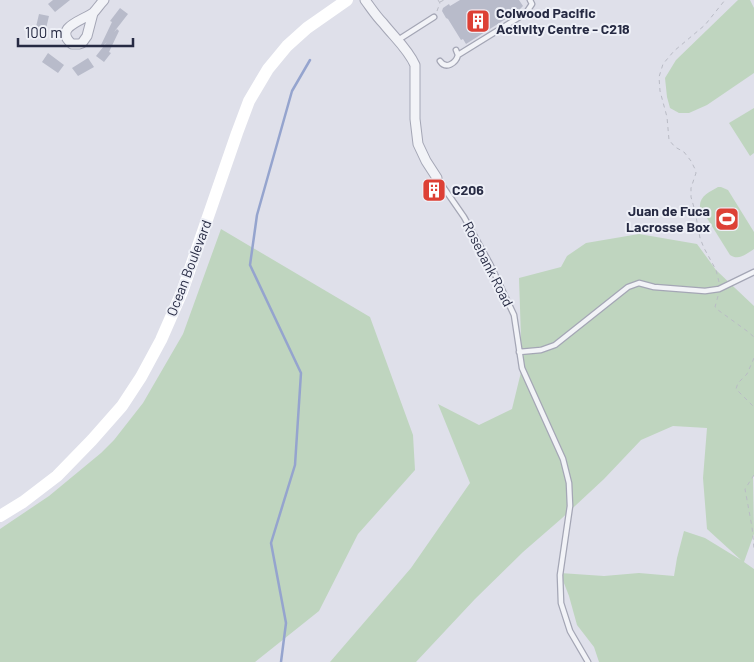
<svg xmlns="http://www.w3.org/2000/svg" width="754" height="662" viewBox="0 0 754 662" font-family="Barlow,sans-serif">
  <style>
    .green { fill: #bfd5bf }
    .lines { fill: none; stroke-linecap: round; stroke-linejoin: round }
    .stream { stroke: #95a4ce; stroke-width: 2.5 }
    .building { fill: #b8bbca }
    .lane-casing { stroke: #a4a6b5; stroke-width: 7 }
    .street-casing { stroke: #a4a6b5; stroke-width: 11 }
    .path { stroke: #b9bbc5; stroke-width: 1; stroke-dasharray: 4 4; stroke-linecap: butt }
    .lane { stroke: #f2f3f7; stroke-width: 4.5 }
    .street { stroke: #f2f3f7; stroke-width: 9 }
    .secondary { stroke: #fff; stroke-width: 12 }
    .labels { text-anchor: middle; stroke-width: 4; stroke-linejoin: round; paint-order: stroke }
    .poi-label { font-size: 14px; font-weight: bold; fill: #262a43; stroke: #eef0f7; text-anchor: start }
    .street-label { font-size: 14px; fill: #262a43; stroke: #eef0f7 }
  </style>
  <rect width="100%" height="100%" fill="#dfe0ea"/>
  <path class="green" d="M738,0H750L754,8V73L707,105L689,113H679L670,108L667,97L665,78L676,60Z
    M754,108V153L750,156L729,123Z
    M718,187H721L728,190L754,232V249C746,254 739,261 730,255L700,207C699,196 710,192 718,187Z
    M221,229L370,317L413,435L415,470L358,534L319,611L255,662H0V529L49,496L101,453L114,440L143,403L183,334Z
    M639,234L697,244L716,270L754,306V475L753,477L754,534L744,562L754,569V662H599L594,647L577,625L569,596L560,573L604,576L639,573L674,576L677,558L684,531L705,538L741,560L707,529L703,478L707,428L673,426L641,440L604,479L561,519L523,552L475,599L416,662H330L411,568L470,483L438,404L479,425L512,409L522,368L519,278L561,267L567,256L586,243Z"/>
  <g class="lines">
    <path class="stream" d="M281,662L286,623L271,543L295,465L301,373L250,265L257,215L292,91L310,60"/>
  </g>
  <path class="building" d="M53,0H70L55,12L48,4Z
    M460,0H519L523,6L520,9V10L466,44L463,39L461,40L448,19L446,18L442,11L443,8L449,4L450,6Z
    M120,8L128,14L114,32L117,29L119,31L109,52L111,53L104,62L96,56L107,42L103,46L101,45L112,22L110,21Z
    M39,14L49,16L45,33L35,31Z
    M48,53L64,65L58,73L42,62Z
    M88,58L94,67L78,76L72,68Z"/>
  <g class="lines">
    <g class="lane-casing">
      <path id="lane" d="M398,40L434,17
        M458,55L526,13L532,4L530,0
        M440,61C446,70 456,63 458,55L456,50
        M437,178L464,217L490,264L514,315L522,368L563,459L569,483L570,506L560,575L561,603L570,631L588,662
        M519,352L541,350L555,345L628,287L639,283L654,287L705,291L719,289L754,272"/>
    </g>
    <g class="street-casing">
      <path id="street" d="M365,0C371,8 376,16 383,23C394,37 408,49 415,65V119L418,144L426,161L437,178
        M93,13L87,36L82,43L79,44H72C52,27 85,20 94,12C97,9 100,4 104,0"/>
    </g>
    <path class="path" d="M440,2L444,0
      M437,11L440,3L438,0
      M719,282L716,270L704,248L700,238L695,211L691,197V188L696,173L695,169L691,161L684,152L675,147L669,140L667,117L660,91L659,77L663,64L674,51L705,25L725,0
      M718,296L715,307L718,310L747,331L754,337
      M754,358L747,374L738,383L736,389L754,407
      M754,475L745,489L752,527L754,548"/>
    <use href="#lane" class="lane"/>
    <use href="#street" class="street"/>
    <path class="secondary" d="M0,516L23,502L57,476L92,440L122,406L141,377L161,340L182,292L237,133L249,101L268,69L287,46L307,28L347,0"/>
  </g>
  <defs>
    <g id="building-square" transform="scale(1.25)"><rect x="-9" y="-9" width="18" height="18" rx="4" fill="#dd4035" stroke="#eef0f7"/><path d="M-4-6H4V6H1V3H-1V6H-4ZM-2.5-4.3h1.7v1.8h-1.7ZM.8-4.3h1.7v1.8H.8ZM-2.5-1h1.7V.8h-1.7ZM.8-1h1.7V.8H.8Z" fill="#fff"/></g>
    <g id="stadium-square" transform="scale(1.25)"><rect x="-9" y="-9" width="18" height="18" rx="4" fill="#dd4035" stroke="#eef0f7"/><path d="M0-5a6.5 5 0 1 0 0 10a6.5 5 0 1 0 0-10ZM-3.5-1.8h7v3.6h-7Z" fill="#fff"/></g>
  </defs>
  <g fill-rule="evenodd">
    <use href="#building-square" x="478" y="21"/>
    <use href="#building-square" x="434" y="190"/>
    <use href="#stadium-square" x="727" y="219"/>
  </g>
  <g class="labels">
    <g class="poi-label">
      <text x="496" y="18">Colwood Pacific<tspan x="496" dy="16">Activity Centre - C218</tspan></text>
      <text x="452" y="195">C206</text>
      <text x="710" y="216" text-anchor="end">Juan de Fuca<tspan x="710" dy="16">Lacrosse Box</tspan></text>
    </g>
    <g class="street-label">
      <text transform="translate(488 264) rotate(63)" y="5">Rosebank Road</text>
      <text transform="translate(189 268) rotate(-69)" y="5">Ocean Boulevard</text>
    </g>
  </g>
  <path d="M18 38v8h115v-8" fill="none" stroke="#262a43" stroke-width="2.5"/>
  <text x="25" y="38" font-size="15" fill="#262a43" stroke="#eef0f7" stroke-width="4" paint-order="stroke">100 m</text>
</svg>
